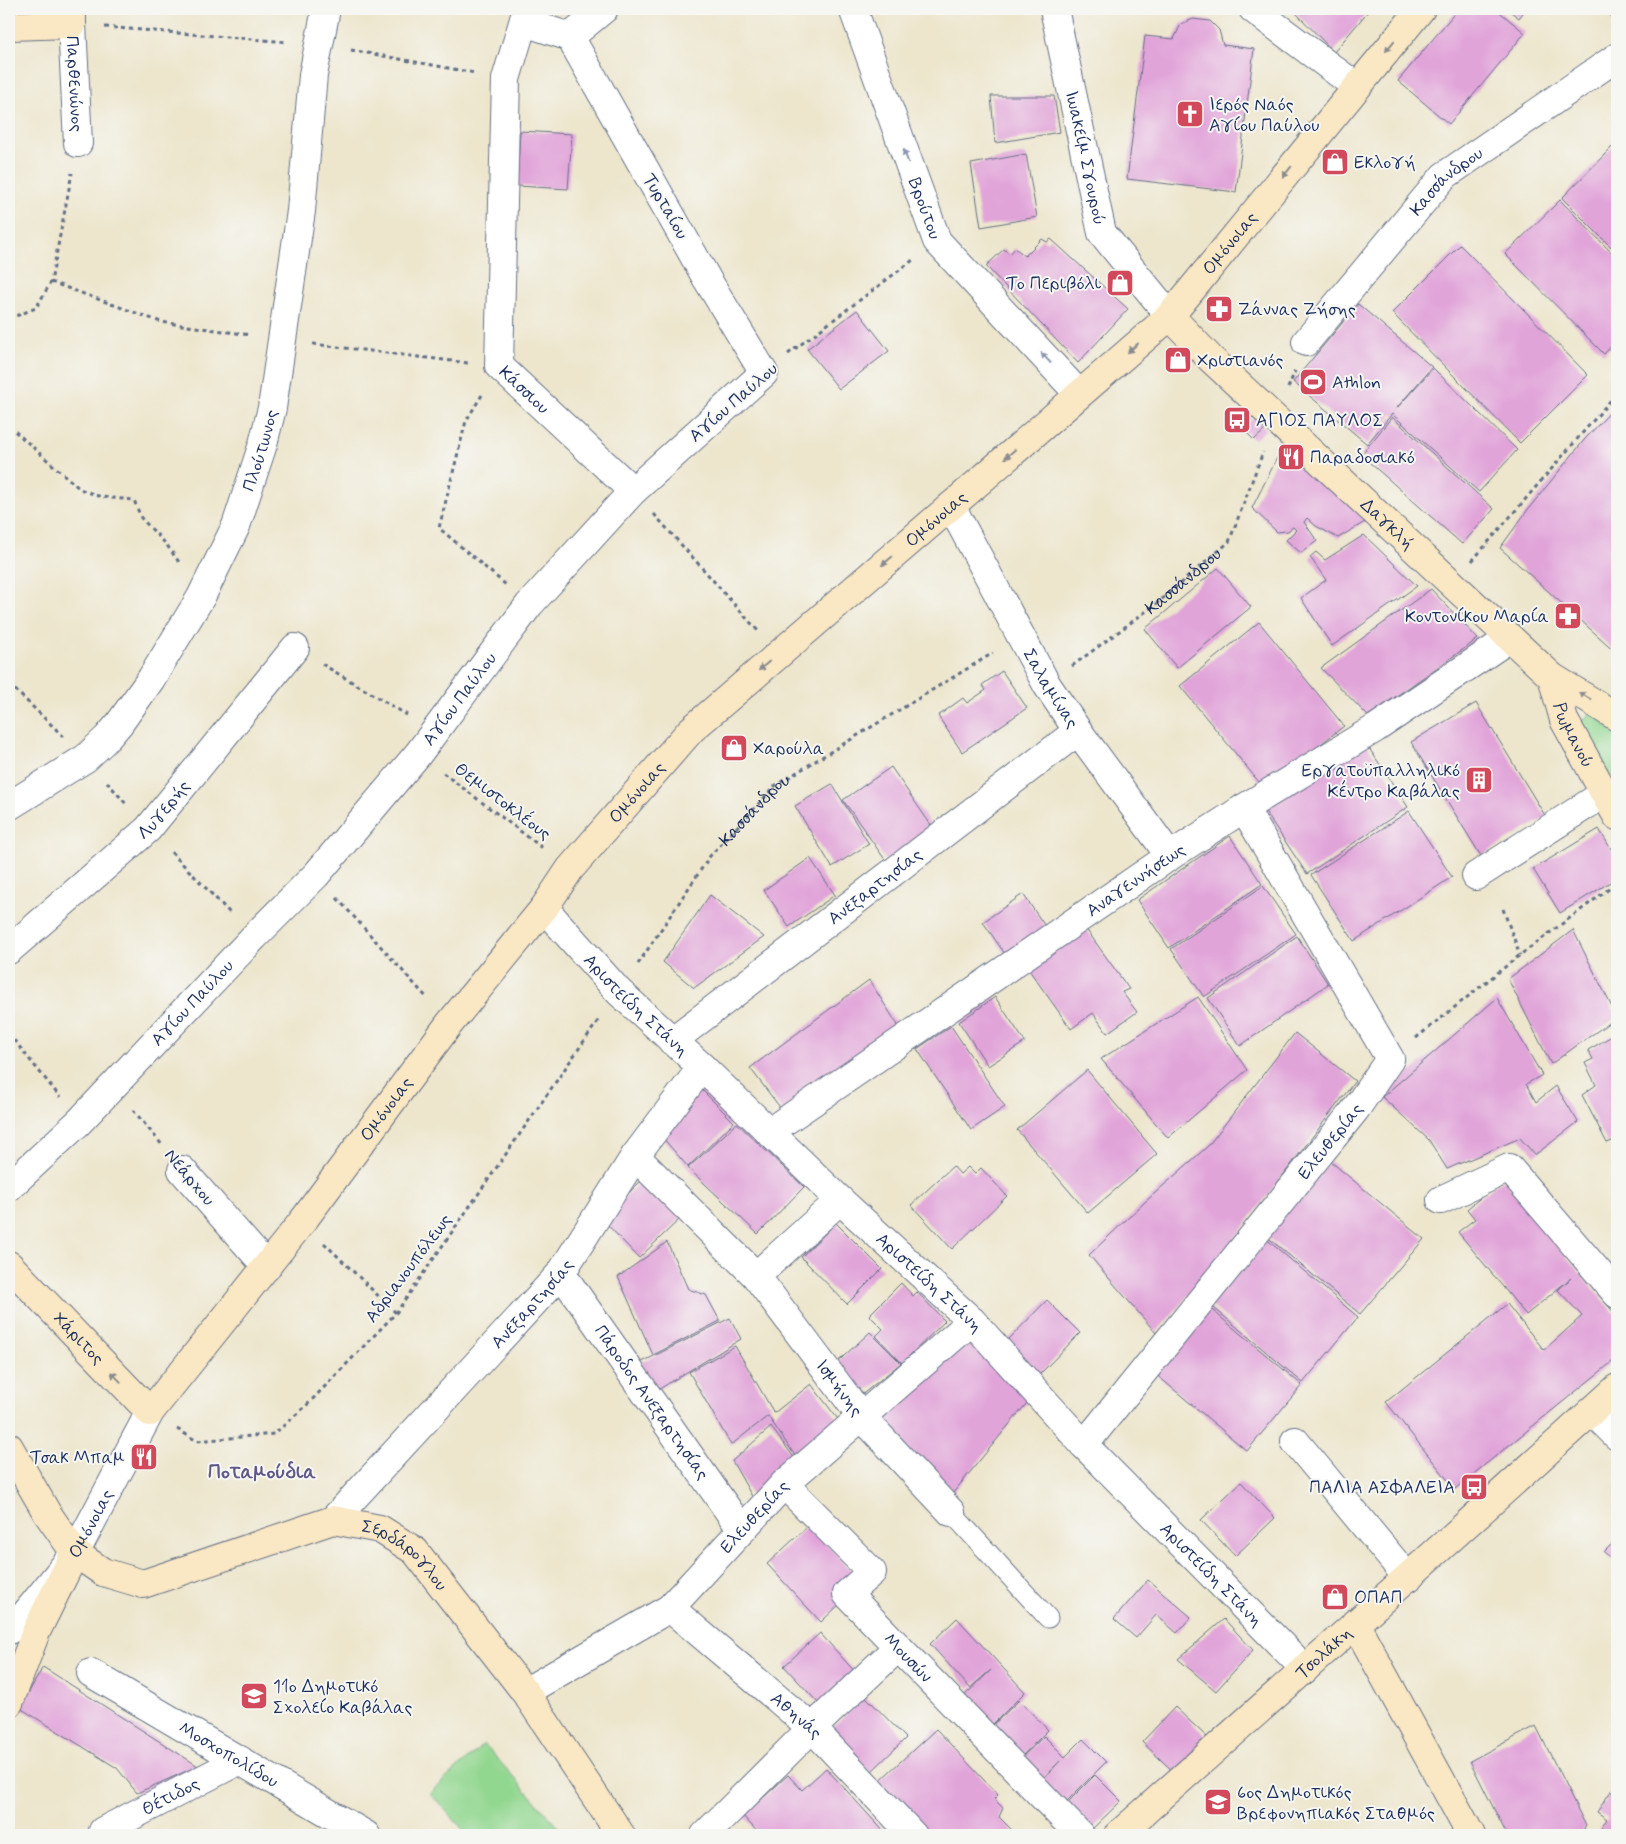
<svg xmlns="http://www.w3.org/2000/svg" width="1626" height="1844" viewBox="0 0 1626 1844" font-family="Mynerve,sans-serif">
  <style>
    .green { fill: #92d790; stroke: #568377 }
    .building { fill: #e1a4d9 }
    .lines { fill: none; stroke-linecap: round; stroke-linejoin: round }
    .lane-casing { stroke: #646f85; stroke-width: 21 }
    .street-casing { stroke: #646f85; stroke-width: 30 }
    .secondary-casing { stroke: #646f85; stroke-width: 30 }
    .path { stroke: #646f85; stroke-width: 3; stroke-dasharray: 4 4; stroke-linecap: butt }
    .lane { stroke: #fff; stroke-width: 19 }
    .street { stroke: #fff; stroke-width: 28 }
    .secondary { stroke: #fae7c3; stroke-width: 28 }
    .oneway { fill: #8a8b90 }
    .oneway2 { fill: #8d97ae }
    .labels { text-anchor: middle; stroke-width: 4; stroke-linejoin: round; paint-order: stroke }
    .street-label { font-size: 18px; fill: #1b2f5e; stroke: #f6f6f2 }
    .poi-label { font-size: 18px; fill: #1b2f5e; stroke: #f6f6f2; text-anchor: start }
    .quarter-label { font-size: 20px; font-weight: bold; fill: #605889; stroke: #f6f6f2 }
  </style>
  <rect width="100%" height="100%" fill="#f6f6f2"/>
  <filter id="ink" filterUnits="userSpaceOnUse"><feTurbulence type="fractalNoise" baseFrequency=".02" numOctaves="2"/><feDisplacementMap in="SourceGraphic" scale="10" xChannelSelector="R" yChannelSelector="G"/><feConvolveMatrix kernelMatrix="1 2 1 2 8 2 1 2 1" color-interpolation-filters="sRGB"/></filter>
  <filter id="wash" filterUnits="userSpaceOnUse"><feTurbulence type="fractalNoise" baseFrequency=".0096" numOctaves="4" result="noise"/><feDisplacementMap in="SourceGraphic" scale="20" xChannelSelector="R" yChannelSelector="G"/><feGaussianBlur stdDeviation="1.12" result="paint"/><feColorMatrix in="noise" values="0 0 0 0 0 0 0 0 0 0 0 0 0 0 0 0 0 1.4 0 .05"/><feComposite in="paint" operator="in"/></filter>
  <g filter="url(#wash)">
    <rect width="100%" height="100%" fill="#ede6cd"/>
    <path class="green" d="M1591,712L1617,734V791L1580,723Z
      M484,1744L564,1833L562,1835H468L430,1793Z"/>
    <g id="blocks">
      <path class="building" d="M1292,9H1370L1334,52Z
        M1458,9H1496L1525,33L1449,124L1398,81Z
        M1507,9H1526L1519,18Z
        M1605,9H1617V23Z
        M1193,19L1210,21L1219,30L1223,45L1254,49L1236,192L1127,179L1145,36L1174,39L1181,24Z
        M991,96H1054L1060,132L995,143Z
        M520,131L572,134L568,189L517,186Z
        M1612,147L1617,152V253L1562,198Z
        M1026,154L1037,217L981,227L971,164Z
        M1560,200L1617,258V340L1604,354L1505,254Z
        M1042,239L1047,242L1051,239L1128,309L1078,363L986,266L1004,249L1010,254L1015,248L1025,256Z
        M1460,245L1588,375L1520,443L1392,313Z
        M1358,304L1432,367L1395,410L1433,368L1517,450L1479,492L1392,414L1367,444L1293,382Z
        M857,310L889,351L839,389L807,349Z
        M1617,405V653L1500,548L1529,508L1585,439Z
        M1254,417L1266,429L1254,440L1242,428Z
        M1392,417L1494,509L1462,544L1361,455Z
        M1301,451L1375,516L1338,538L1316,526L1307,518L1304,522L1317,541L1301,553L1286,540L1296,530L1293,527L1288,531L1277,532L1252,508L1279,454Z
        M1364,535L1417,586L1332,646L1301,598L1326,580L1310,557L1316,552L1325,560Z
        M1218,568L1251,607L1177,668L1145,629Z
        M1431,589L1478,639L1368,716L1321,668Z
        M1259,622L1344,726L1264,788L1180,686Z
        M1002,671L1027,708L962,752L938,716L963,698L967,703L986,690L982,685Z
        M1476,703L1546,817L1481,856L1411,742Z
        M1365,742L1408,807L1307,874L1264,810Z
        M891,767L933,828L886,861L843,800Z
        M832,784L869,844L832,867L795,806Z
        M1409,811L1452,877L1354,941L1311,875Z
        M1599,829L1617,859V878L1560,913L1533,869Z
        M1230,836L1262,884L1169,948L1137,900Z
        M810,858L835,895L789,927L764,890Z
        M1263,886L1296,934L1204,997L1171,949Z
        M1023,894L1049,932L1009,960L983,922Z
        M710,895L764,937L694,988L663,962Z
        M1086,929L1129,989L1122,992L1137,1012L1107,1033L1093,1013L1071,1029L1029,970Z
        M1573,930L1617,1017L1551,1064L1508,979Z
        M1297,936L1328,984L1240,1046L1208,998Z
        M869,980L901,1030L785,1114L750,1068Z
        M995,997L1025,1042L988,1066L959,1022Z
        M1198,997L1247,1070L1168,1138L1101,1059Z
        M1497,998L1542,1075L1526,1084L1536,1102L1556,1086L1578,1122L1535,1155L1520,1138L1447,1169L1429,1140L1382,1097Z
        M951,1026L1005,1107L971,1130L917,1049Z
        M1295,1033L1355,1081L1219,1259L1156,1333L1089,1255L1146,1201L1208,1146Z
        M1617,1033V1139L1607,1143L1582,1095L1596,1085L1585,1063L1593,1059L1588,1050Z
        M1087,1070L1157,1154L1088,1213L1017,1130Z
        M698,1086L734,1122L688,1167L662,1137Z
        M737,1123L804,1187L758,1234L688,1168Z
        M1330,1161L1424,1239L1360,1314L1266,1236Z
        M953,1166L960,1174L968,1167L975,1174L981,1168L1007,1196L952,1249L911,1205Z
        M645,1177L683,1216L639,1258L602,1219Z
        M1503,1179L1579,1272L1617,1316V1358L1455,1489L1386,1402L1507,1304L1544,1350L1582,1316L1558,1290L1571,1278L1526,1315L1458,1232L1475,1219L1467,1209Z
        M836,1223L882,1269L847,1304L801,1257Z
        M1264,1237L1358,1317L1303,1383L1208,1303Z
        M667,1242L688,1289L706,1295L720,1321L653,1355L618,1277Z
        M901,1283L913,1296L917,1292L945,1321L902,1363L876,1336L883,1329L869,1315Z
        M1047,1300L1080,1333L1039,1375L1006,1342Z
        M1206,1305L1302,1385L1247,1451L1152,1371Z
        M730,1318L741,1339L656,1391L640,1363Z
        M870,1332L901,1363L854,1401L831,1368Z
        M969,1338L1031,1398L948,1499L879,1415Z
        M735,1346L774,1413L811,1384L844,1427L800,1463L768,1416L731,1445L689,1372Z
        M771,1427L799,1464L757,1505L732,1461Z
        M1241,1482L1275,1518L1235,1556L1201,1520Z
        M809,1525L854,1574L843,1601L821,1622L767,1564Z
        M1617,1539V1563L1604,1552Z
        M1148,1580L1191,1617L1177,1633L1156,1615L1136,1638L1114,1619Z
        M957,1618L1025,1692L991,1726L963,1697L991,1670L970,1688L930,1644Z
        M1224,1619L1253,1650L1216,1691L1178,1659Z
        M820,1633L857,1674L821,1706L784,1666Z
        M43,1667L198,1766L137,1793L117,1768L20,1708Z
        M865,1696L906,1738L870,1773L829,1731Z
        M1019,1700L1048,1730L1017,1761L988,1730Z
        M1175,1707L1210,1740L1177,1775L1142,1742Z
        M1536,1726L1586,1826L1580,1835H1507L1470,1761Z
        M936,1729L998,1795L994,1799L1003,1808L999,1817L1013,1831L1009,1835H924L876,1784Z
        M1044,1736L1065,1757L1083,1739L1106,1762L1064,1804L1041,1781L1060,1761L1037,1784L1016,1763Z
        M826,1768L887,1835H760L743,1816L788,1775L802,1790Z
        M1095,1775L1121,1801L1087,1834L1062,1808Z
        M1611,1791L1617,1795V1835H1608L1600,1830L1607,1819L1597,1812Z"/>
    </g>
  </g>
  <g filter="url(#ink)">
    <use href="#blocks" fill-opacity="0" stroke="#646f85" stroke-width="1"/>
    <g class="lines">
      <g class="lane-casing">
        <path id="lane" d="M951,1512L1048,1618"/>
      </g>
      <g class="street-casing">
        <g id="street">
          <path id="s3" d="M527,9L506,79L499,366L633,491"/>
          <path id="s4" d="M853,9L937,241L1079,394"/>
          <path id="s5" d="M1054,9L1102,233L1170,316"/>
          <path d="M1253,9L1357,87"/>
          <path d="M524,22L570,37L604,9"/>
          <path id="s6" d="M72,24L78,143"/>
          <path id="s7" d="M1306,342L1444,176L1617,57"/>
          <path id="s8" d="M951,506L1047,685L1078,731L1170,856"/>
          <path id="s9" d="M9,806L86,758L107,738L119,724L151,679L201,597L236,526L263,444L272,408L301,211L313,75L326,9"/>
          <path d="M1476,876L1605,793"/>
          <path id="s10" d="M544,908L619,992L702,1067L840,1200L972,1321L1084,1445L1305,1669"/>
          <path id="s11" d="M9,950L148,829L295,648"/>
          <path id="s12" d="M672,1041L1078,731"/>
          <path id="s13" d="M769,1132L1170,856L1244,808L1376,728L1510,638"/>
          <path id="s14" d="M635,1156L756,1276L861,1416L951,1512"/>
          <path d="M182,1170L267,1267"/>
          <path id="s15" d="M9,1187L79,1122L254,937L316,875L418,754L529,605L633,491L764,373L707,279L570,37"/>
          <path d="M1441,1200L1509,1168L1617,1294"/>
          <path id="s16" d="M561,1273L742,1530"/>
          <path d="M756,1276L840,1200"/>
          <path d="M1592,1411L1617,1436"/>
          <path d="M1295,1441L1408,1578"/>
          <path id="s17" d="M1084,1445L1355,1110L1390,1059L1244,808"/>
          <path id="s18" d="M784,1484L872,1572L847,1594L1080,1835"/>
          <path id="s19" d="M333,1520L561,1273L635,1156L702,1067"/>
          <path id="s20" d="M670,1608L812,1728L913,1835"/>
          <path id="s21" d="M9,1630L19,1622L75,1553L150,1412"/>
          <path id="s22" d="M91,1673L366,1835"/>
          <path id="s23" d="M525,1692L670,1608L784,1484L972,1321"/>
          <path id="s24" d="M102,1835L103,1831L240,1760"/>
          <path d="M705,1835L812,1728L897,1648"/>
        </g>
      </g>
      <g class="secondary-casing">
        <g id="secondary">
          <path d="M9,26L72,24V9"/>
          <path id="s25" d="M1170,316L1211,359L1552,677L1617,717"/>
          <path id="s26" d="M1552,677L1564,720L1617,816"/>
          <path id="s27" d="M9,1265L150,1412L302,1222L450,1023L544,908L570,869L691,730L951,506L1170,316L1421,9"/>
          <path id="s28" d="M9,1447L47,1513L75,1553L103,1572L143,1584L333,1520L380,1529L415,1551L525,1692L621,1835"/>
          <path d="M1355,1623L1471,1835"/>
          <path d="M9,1703L36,1632L75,1553"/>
          <path id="s29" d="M1118,1835C1285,1687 1452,1539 1617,1388"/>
        </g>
      </g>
      <g class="path">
        <path d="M105,27L288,42"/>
        <path d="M351,50L475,73"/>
        <path d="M51,282L161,322L250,335"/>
        <path d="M9,319L36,308L51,282L72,173"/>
        <path d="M313,344L468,363"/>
        <path d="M788,354L913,260"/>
        <path d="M1288,388L1295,371"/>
        <path d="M482,395L466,421L439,528L506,585"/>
        <path d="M9,426L80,489L101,497L134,500L141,518L166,544L181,565"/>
        <path d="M654,514L758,631"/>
        <path d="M1472,561L1617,393"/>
        <path d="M322,664L407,715"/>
        <path id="s1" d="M1072,666L1156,604L1229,542L1263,452"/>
        <path d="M9,684L63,736"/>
        <path d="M443,773L544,849"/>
        <path d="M107,782L127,805"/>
        <path d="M171,852L231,914"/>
        <path d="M337,898L428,999"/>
        <path d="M1503,909L1520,955"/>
        <path id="s2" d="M638,964L710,856L776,785L993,653"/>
        <path d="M9,1034L60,1097"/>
        <path d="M1416,1038L1520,955L1617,883"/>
        <path d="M133,1110L163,1146"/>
        <path d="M324,1243L396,1313"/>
        <path d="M177,1429L197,1441L274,1434L307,1405L396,1313L600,1018"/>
      </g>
      <use href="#lane" class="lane"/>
      <use href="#street" class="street"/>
      <use href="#secondary" class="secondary"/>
    </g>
    <defs><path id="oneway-solid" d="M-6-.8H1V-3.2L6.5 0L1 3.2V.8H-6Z" transform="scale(1.25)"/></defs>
    <g class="oneway">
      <use href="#oneway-solid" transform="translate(1390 46) rotate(129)"/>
      <use href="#oneway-solid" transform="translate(1287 172) rotate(129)"/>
      <use href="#oneway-solid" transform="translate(1133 348) rotate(139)"/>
      <use href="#oneway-solid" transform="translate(1010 454) rotate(139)"/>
      <use href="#oneway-solid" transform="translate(887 561) rotate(140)"/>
      <use href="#oneway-solid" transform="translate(764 666) rotate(139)"/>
      <use href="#oneway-solid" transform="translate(1585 696) rotate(-150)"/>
      <use href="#oneway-solid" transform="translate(116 1377) rotate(-134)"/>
    </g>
    <g class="oneway2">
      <use href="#oneway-solid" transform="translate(906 156) rotate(-110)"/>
      <use href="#oneway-solid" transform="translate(1046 358) rotate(-133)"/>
    </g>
  </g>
  <defs>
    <g id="church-square" transform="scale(1.4375)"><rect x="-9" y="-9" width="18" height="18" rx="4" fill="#d1495b" stroke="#f6f6f2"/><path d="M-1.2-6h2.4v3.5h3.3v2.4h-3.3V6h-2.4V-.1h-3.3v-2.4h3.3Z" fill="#fff"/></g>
    <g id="shop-square" transform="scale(1.4375)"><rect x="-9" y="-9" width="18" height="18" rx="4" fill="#d1495b" stroke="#f6f6f2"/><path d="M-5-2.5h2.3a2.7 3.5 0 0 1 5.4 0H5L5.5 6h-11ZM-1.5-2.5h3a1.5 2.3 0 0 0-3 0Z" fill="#fff"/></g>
    <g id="pharmacy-square" transform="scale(1.4375)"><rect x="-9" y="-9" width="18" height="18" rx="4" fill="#d1495b" stroke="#f6f6f2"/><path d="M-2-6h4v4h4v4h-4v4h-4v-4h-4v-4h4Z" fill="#fff"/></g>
    <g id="stadium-square" transform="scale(1.4375)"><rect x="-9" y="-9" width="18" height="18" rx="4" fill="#d1495b" stroke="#f6f6f2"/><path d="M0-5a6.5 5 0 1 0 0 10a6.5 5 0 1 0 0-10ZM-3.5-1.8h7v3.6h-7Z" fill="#fff"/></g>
    <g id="bus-square" transform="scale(1.4375)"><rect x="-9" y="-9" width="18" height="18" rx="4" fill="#d1495b" stroke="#f6f6f2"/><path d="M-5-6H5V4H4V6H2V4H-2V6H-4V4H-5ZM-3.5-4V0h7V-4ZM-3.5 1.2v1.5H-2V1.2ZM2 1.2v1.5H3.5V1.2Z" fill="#fff"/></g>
    <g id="restaurant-square" transform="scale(1.4375)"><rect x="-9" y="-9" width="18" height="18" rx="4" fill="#d1495b" stroke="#f6f6f2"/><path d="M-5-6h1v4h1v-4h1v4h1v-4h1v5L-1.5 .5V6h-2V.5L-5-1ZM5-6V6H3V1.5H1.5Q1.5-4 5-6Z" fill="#fff"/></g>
    <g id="building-square" transform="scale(1.4375)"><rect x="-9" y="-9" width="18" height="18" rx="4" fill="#d1495b" stroke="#f6f6f2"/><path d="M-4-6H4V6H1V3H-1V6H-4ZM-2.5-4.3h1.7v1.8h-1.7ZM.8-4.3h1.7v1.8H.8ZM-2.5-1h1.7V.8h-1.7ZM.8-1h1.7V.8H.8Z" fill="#fff"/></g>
    <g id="school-square" transform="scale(1.4375)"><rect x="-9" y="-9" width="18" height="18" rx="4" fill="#d1495b" stroke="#f6f6f2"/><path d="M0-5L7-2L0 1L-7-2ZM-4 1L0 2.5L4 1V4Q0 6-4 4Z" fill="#fff"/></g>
  </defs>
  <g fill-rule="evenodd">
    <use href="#church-square" x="1190" y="114"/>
    <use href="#shop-square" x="1335" y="162"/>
    <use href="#shop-square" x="1120" y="283"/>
    <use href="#pharmacy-square" x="1219" y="309"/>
    <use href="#shop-square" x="1178" y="360"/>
    <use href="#stadium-square" x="1313" y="382"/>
    <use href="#bus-square" x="1237" y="420"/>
    <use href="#restaurant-square" x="1291" y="457"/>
    <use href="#pharmacy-square" x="1568" y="616"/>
    <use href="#shop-square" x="734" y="748"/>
    <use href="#building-square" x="1479" y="780"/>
    <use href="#restaurant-square" x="144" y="1457"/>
    <use href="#bus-square" x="1474" y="1487"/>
    <use href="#shop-square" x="1335" y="1597"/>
    <use href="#school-square" x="254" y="1696"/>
    <use href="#school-square" x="1218" y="1802"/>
  </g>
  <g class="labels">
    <g class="street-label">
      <text dy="6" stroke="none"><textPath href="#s6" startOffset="60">Παρθενώνος</textPath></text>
      <text dy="6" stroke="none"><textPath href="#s5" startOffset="152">Ιωακείμ Σγουρού</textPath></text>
      <text dy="6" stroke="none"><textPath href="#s7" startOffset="214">Κασσάνδρου</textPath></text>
      <text transform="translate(666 206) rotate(60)" y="6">Τυρταίου</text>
      <text dy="6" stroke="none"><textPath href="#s4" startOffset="212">Βρούτου</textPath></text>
      <text dy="6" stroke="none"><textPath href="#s27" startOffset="1802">Ομόνοιας</textPath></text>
      <text dy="6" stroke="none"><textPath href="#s3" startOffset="395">Κάσσιου</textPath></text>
      <text transform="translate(733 402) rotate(-41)" y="6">Αγίου Παύλου</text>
      <text dy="6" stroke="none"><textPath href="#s9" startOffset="448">Πλούτωνος</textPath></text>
      <text dy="6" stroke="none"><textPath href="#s27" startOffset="1398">Ομόνοιας</textPath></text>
      <text dy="6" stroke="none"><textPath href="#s25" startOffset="301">Δαγκλή</textPath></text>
      <text dy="6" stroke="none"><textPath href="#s1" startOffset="140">Κασσάνδρου</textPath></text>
      <text dy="6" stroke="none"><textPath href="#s8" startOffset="208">Σαλαμίνας</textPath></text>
      <text dy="6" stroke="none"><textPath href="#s15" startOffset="665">Αγίου Παύλου</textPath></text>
      <text dy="6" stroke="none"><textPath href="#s26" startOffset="62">Ρωμανού</textPath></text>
      <text dy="6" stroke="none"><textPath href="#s27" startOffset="992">Ομόνοιας</textPath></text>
      <text transform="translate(503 801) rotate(37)" y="6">Θεμιστοκλέους</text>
      <text dy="6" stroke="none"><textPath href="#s11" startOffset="209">Λυγερής</textPath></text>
      <text dy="6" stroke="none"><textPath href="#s2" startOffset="194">Κασσάνδρου</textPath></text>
      <text dy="6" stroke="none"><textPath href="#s13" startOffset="445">Αναγεννήσεως</textPath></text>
      <text dy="6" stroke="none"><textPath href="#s12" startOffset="255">Ανεξαρτησίας</textPath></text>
      <text dy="6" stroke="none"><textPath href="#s15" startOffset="260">Αγίου Παύλου</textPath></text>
      <text dy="6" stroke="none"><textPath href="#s10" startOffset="134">Αριστείδη Στάνη</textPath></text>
      <text dy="6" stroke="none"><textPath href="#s27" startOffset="588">Ομόνοιας</textPath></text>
      <text dy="6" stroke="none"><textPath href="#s17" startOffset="391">Ελευθερίας</textPath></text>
      <text transform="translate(190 1177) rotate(50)" y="6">Νεάρχου</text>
      <text transform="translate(408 1268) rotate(-53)" y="6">Αδριανουπόλεως</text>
      <text dy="6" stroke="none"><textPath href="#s10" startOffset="538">Αριστείδη Στάνη</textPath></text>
      <text dy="6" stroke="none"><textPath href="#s19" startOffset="294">Ανεξαρτησίας</textPath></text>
      <text dy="6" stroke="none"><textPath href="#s27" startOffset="101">Χάριτος</textPath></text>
      <text dy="6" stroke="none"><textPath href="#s14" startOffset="310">Ισμήνης</textPath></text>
      <text dy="6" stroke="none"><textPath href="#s16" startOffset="158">Πάροδος Ανεξαρτησίας</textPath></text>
      <text dy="6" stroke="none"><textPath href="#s23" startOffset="292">Ελευθερίας</textPath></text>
      <text dy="6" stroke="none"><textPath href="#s21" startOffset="135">Ομόνοιας</textPath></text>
      <text dy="6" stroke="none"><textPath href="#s28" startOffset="484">Σερδάρογλου</textPath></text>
      <text dy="6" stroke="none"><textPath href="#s10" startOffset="944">Αριστείδη Στάνη</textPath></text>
      <text dy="6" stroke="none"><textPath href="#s29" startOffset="275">Τσολάκη</textPath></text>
      <text dy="6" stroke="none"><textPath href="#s18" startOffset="246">Μουσών</textPath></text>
      <text dy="6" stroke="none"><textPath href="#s20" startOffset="166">Αθηνάς</textPath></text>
      <text dy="6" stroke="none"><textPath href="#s22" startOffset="160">Μοσχοπολίδου</textPath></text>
      <text dy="6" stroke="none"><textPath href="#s24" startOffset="80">Θέτιδος</textPath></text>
    </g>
    <g class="poi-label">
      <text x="1209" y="110">Ιερός Ναός<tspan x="1209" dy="21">Αγίου Παύλου</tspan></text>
      <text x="1354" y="168">Εκλογή</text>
      <text x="1101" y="289" text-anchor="end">Το Περιβόλι</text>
      <text x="1238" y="315">Ζάννας Ζήσης</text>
      <text x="1197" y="366">Χριστιανός</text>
      <text x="1332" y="388">Athlon</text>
      <text x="1256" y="426">ΑΓΙΟΣ ΠΑΥΛΟΣ</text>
      <text x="1310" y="463">Παραδοσιακό</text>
      <text x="1549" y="622" text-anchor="end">Κοντονίκου Μαρία</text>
      <text x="753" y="754">Χαρούλα</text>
      <text x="1460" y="776" text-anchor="end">Εργατοϋπαλληλικό<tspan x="1460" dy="21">Κέντρο Καβάλας</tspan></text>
      <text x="125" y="1463" text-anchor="end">Τσακ Μπαμ</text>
      <text x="1455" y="1493" text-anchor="end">ΠΑΛΙΑ ΑΣΦΑΛΕΙΑ</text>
      <text x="1354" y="1603">ΟΠΑΠ</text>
      <text x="273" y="1692">11ο Δημοτικό<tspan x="273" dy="21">Σχολείο Καβάλας</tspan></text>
      <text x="1237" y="1798">6ος Δημοτικός<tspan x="1237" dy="21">Βρεφονηπιακός Σταθμός</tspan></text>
    </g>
    <g class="quarter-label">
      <text x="262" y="1478">Ποταμούδια</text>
    </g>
  </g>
  <rect width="1626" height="1844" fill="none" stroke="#f6f6f2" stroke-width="30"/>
</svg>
